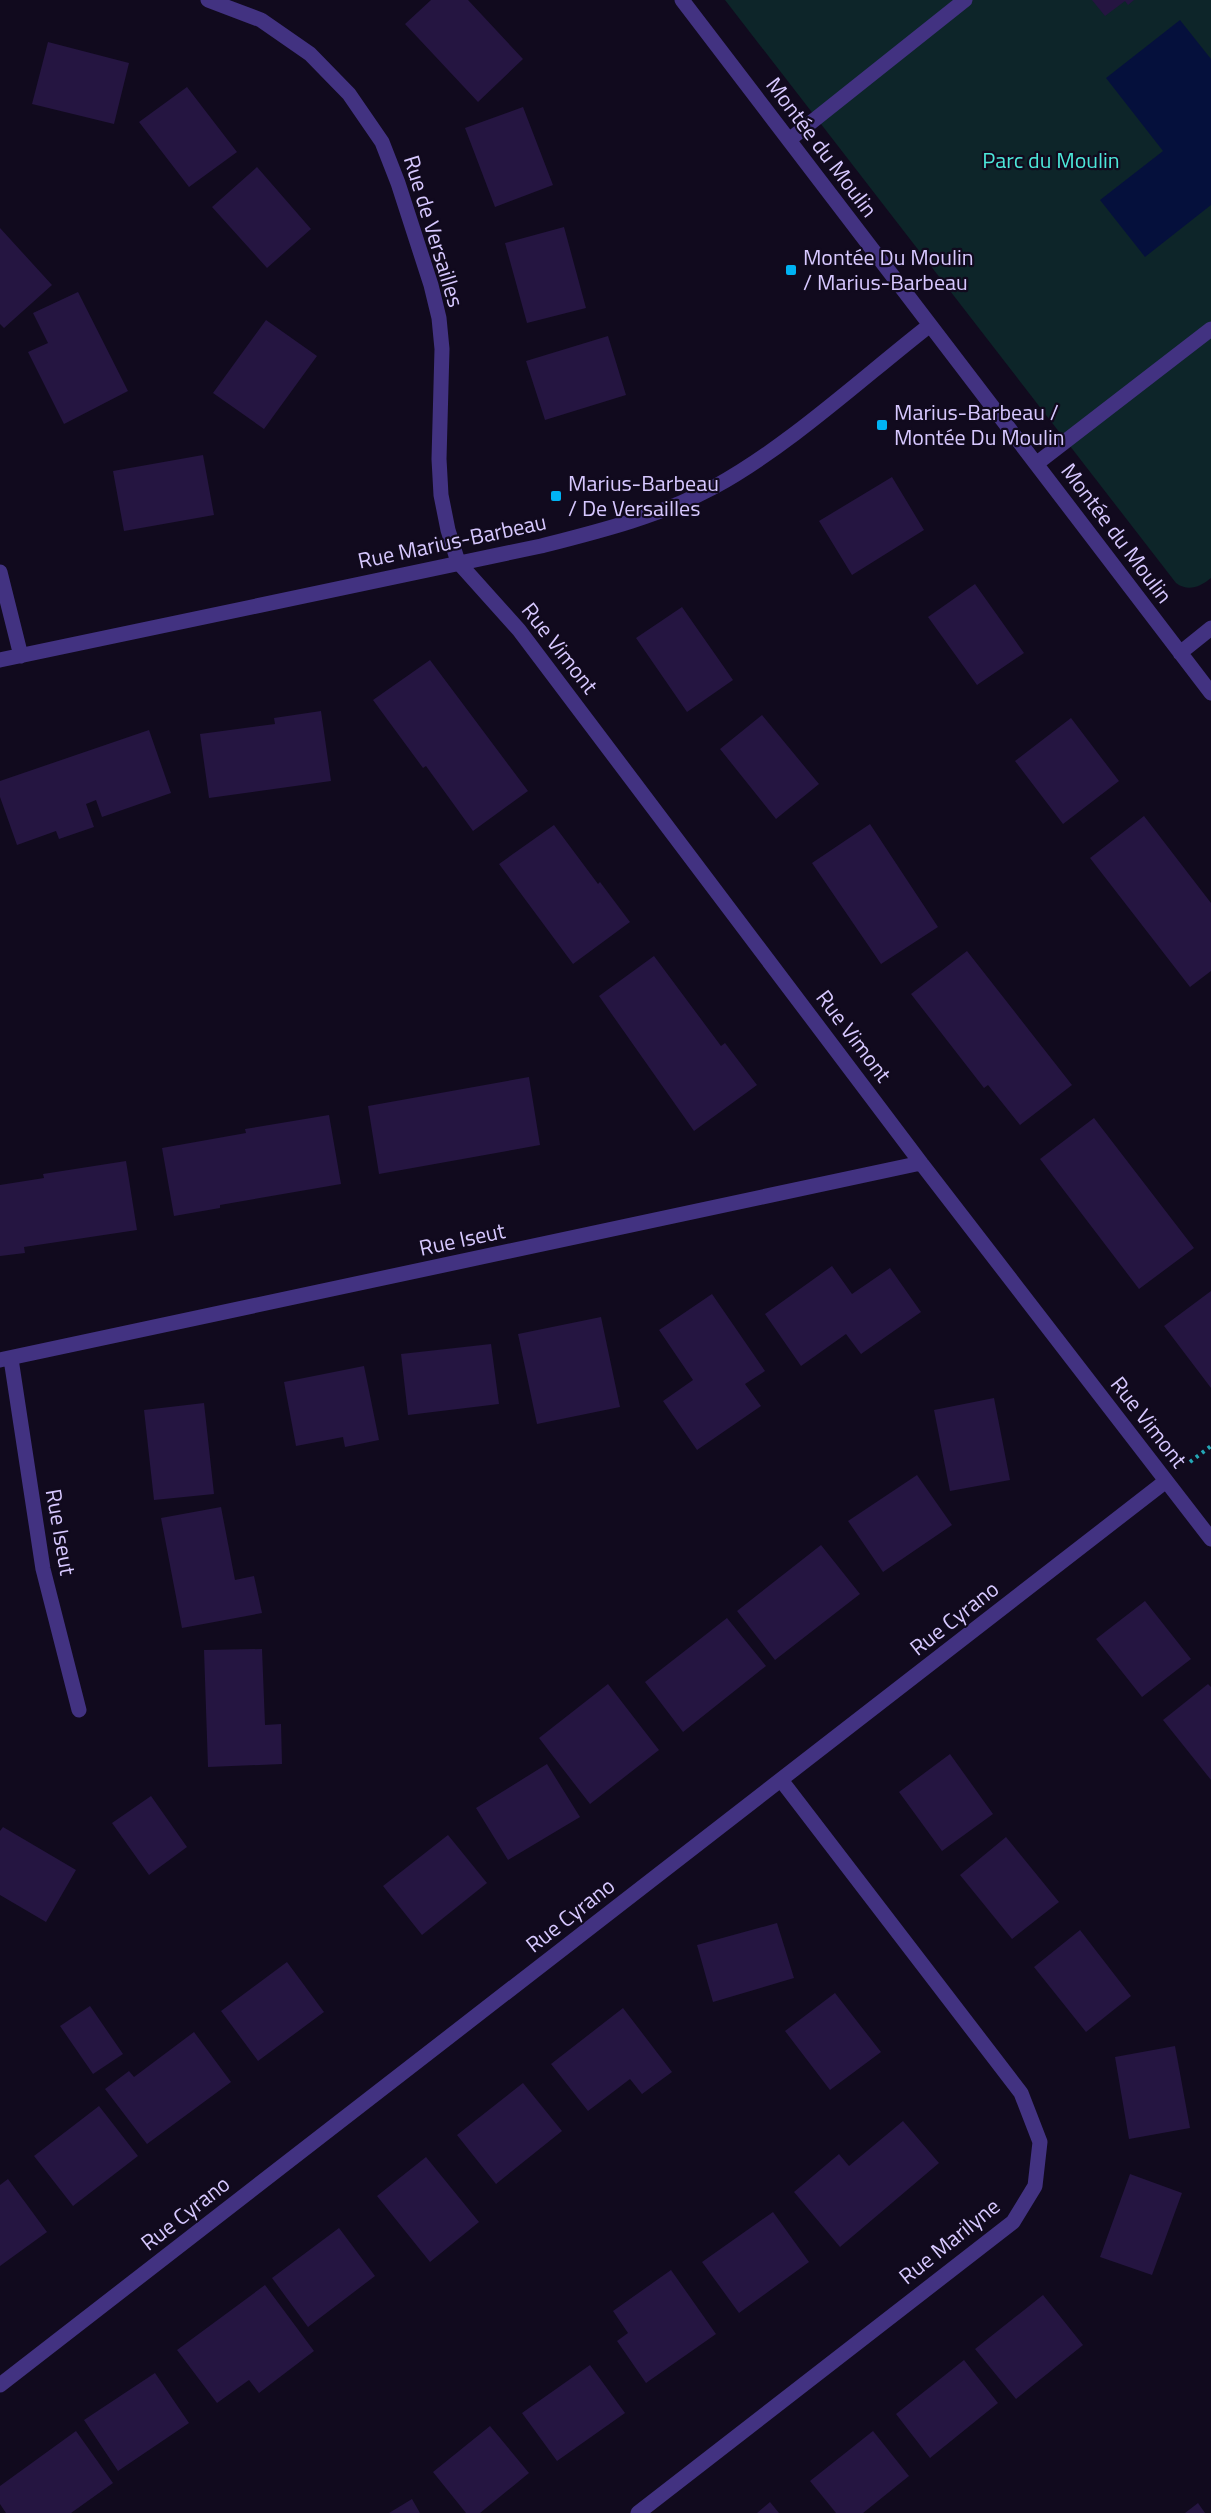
<svg xmlns="http://www.w3.org/2000/svg" width="1211" height="2513" viewBox="0 0 1211 2513" font-family="'Titillium Web',sans-serif">
  <style>
    .green { fill: #0d2529 }
    .water { fill: #05103c }
    .building { fill: #251541 }
    .lines { fill: none; stroke-linecap: round; stroke-linejoin: round }
    .path { stroke: #24a7b6; stroke-width: 4; stroke-dasharray: 3 4.5; stroke-linecap: butt }
    .minor { stroke: #423281; stroke-width: 15 }
    .poi-dot { fill: #00b3f3; stroke: #110a1e; stroke-width: 2 }
    .labels { text-anchor: middle; stroke-width: 4.5; stroke-linejoin: round; paint-order: stroke }
    .street-label { font-size: 22px; fill: #d7c8ff; stroke: #110a1e }
    .park-label { font-size: 22px; fill: #4ce7d9; stroke: #110a1e }
    .poi-label { font-size: 22px; fill: #d7c8ff; stroke: #110a1e; text-anchor: start }
  </style>
  <rect width="100%" height="100%" fill="#110a1e"/>
  <path class="green" d="M725,0H1211V578C1200,587 1188,592 1176,583Z"/>
  <path class="water" d="M1180,20L1211,59V205L1145,257L1100,200L1163,151L1106,78Z"/>
  <path class="building" d="M431,0H468L523,59L478,102L405,24Z
    M1092,0H1134L1128,5L1125,1L1105,16Z
    M48,42L129,63L114,124L32,104Z
    M187,87L237,152L189,187L139,122Z
    M523,107L553,185L495,207L465,128Z
    M257,167L311,229L267,268L212,207Z
    M564,227L586,308L527,323L505,243Z
    M0,228L52,285L4,328L0,324Z
    M78,292L128,391L64,424L28,352L48,343L33,313Z
    M266,320L317,356L264,429L213,393Z
    M608,336L626,395L545,420L526,361Z
    M203,455L214,515L124,531L113,471Z
    M892,477L924,530L852,575L819,521Z
    M975,584L1024,653L977,685L928,617Z
    M682,607L733,680L687,712L636,638Z
    M430,660L528,791L473,831L426,766L423,768L373,700Z
    M321,711L331,781L209,798L200,734L275,724L274,718Z
    M762,715L819,784L776,819L720,749Z
    M1071,718L1119,781L1063,824L1015,761Z
    M149,730L171,793L102,817L96,800L86,804L94,827L59,839L56,831L17,845L0,797V781Z
    M1144,816L1211,903V971L1190,987L1090,858Z
    M870,824L938,927L881,964L812,863Z
    M554,825L598,884L600,882L630,922L573,964L499,864Z
    M967,951L1072,1085L1020,1125L988,1085L984,1088L911,994Z
    M654,956L721,1046L725,1043L757,1085L694,1131L599,996Z
    M529,1077L540,1145L379,1174L368,1106Z
    M329,1115L341,1184L220,1205V1208L174,1216L162,1148L246,1133L245,1129Z
    M1094,1118L1194,1248L1139,1289L1040,1159Z
    M126,1161L137,1230L24,1247L25,1253L0,1256V1185L44,1178L43,1174Z
    M832,1266L852,1294L890,1268L921,1312L861,1354L846,1334L801,1366L765,1314Z
    M1211,1291V1388L1164,1326Z
    M712,1294L765,1371L745,1384L761,1406L697,1450L663,1401L693,1380L659,1330Z
    M601,1317L620,1407L537,1424L518,1334Z
    M491,1344L499,1404L408,1415L401,1354Z
    M364,1366L379,1440L345,1447L343,1437L296,1446L284,1382Z
    M994,1398L1010,1480L950,1491L934,1410Z
    M204,1403L214,1494L154,1500L144,1410Z
    M917,1475L952,1525L883,1572L848,1521Z
    M221,1507L235,1580L254,1576L262,1613L182,1628L161,1518Z
    M821,1545L860,1594L775,1660L737,1611Z
    M1145,1601L1191,1659L1142,1697L1096,1639Z
    M727,1618L766,1666L683,1732L645,1682Z
    M262,1649L265,1725L281,1724L282,1764L208,1767L204,1650Z
    M608,1684L659,1750L590,1804L539,1738Z
    M1208,1684L1211,1687V1780L1163,1720Z
    M950,1754L993,1814L942,1851L899,1792Z
    M547,1764L580,1817L508,1860L476,1808Z
    M151,1796L187,1847L149,1875L112,1823Z
    M3,1827L76,1870L46,1922L0,1895V1831Z
    M448,1835L487,1883L422,1935L383,1886Z
    M1006,1837L1059,1902L1012,1939L960,1875Z
    M777,1923L794,1978L713,2002L697,1945Z
    M1080,1930L1131,1996L1086,2032L1034,1967Z
    M287,1962L324,2012L258,2061L221,2011Z
    M835,1993L881,2052L830,2090L785,2031Z
    M90,2006L123,2054L93,2074L60,2026Z
    M623,2008L672,2072L642,2094L630,2079L588,2111L551,2064Z
    M194,2032L231,2082L147,2144L105,2089L129,2071L134,2077Z
    M1175,2046L1190,2128L1129,2139L1115,2057Z
    M523,2083L562,2131L496,2184L457,2135Z
    M99,2106L138,2156L73,2206L34,2156Z
    M903,2121L939,2163L840,2247L794,2192L839,2154L849,2166Z
    M426,2157L479,2222L430,2262L377,2196Z
    M1130,2174L1182,2193L1152,2275L1100,2257Z
    M8,2179L47,2232L0,2266V2185Z
    M773,2212L809,2262L739,2313L702,2262Z
    M339,2228L375,2276L308,2327L272,2278Z
    M671,2270L716,2334L646,2383L617,2341L628,2333L613,2311Z
    M265,2285L314,2351L259,2393L249,2380L217,2403L177,2350Z
    M1043,2295L1083,2345L1016,2399L975,2349Z
    M964,2360L998,2403L930,2458L896,2414Z
    M590,2365L625,2413L557,2461L522,2413Z
    M155,2373L189,2423L118,2471L84,2420Z
    M490,2426L529,2473L480,2513H466L433,2472Z
    M76,2431L113,2483L71,2513H6L0,2504V2486Z
    M873,2431L909,2476L863,2513H836L810,2481Z
    M412,2499L420,2513H389Z
    M770,2502L779,2513H757Z
    M1198,2503L1205,2513H1185Z"/>
  <g class="lines">
    <path class="path" d="M1190,1462L1211,1446"/>
    <path class="minor" d="M208,0L261,20L310,54L349,94L382,142L398,183L431,285L439,318L442,349L439,459L441,495L448,530L458,562L519,630L921,1163L1211,1539
      M682,0L1211,693
      M789,140L965,0
      M1036,464L1211,329
      M0,572L21,656
      M1180,653L1211,628
      M0,660L541,546C600,531 660,516 714,487C789,446 862,378 930,325
      M11,1359L43,1569L79,1710
      M0,1360L921,1163
      M0,2385L1166,1481
      M638,2513L1013,2222L1035,2186L1040,2142L1021,2093L781,1780"/>
  </g>
  <g class="poi-dot">
    <rect x="785" y="264" width="12" height="12" rx="3"/>
    <rect x="876" y="419" width="12" height="12" rx="3"/>
    <rect x="550" y="490" width="12" height="12" rx="3"/>
  </g>
  <g class="labels">
    <g class="street-label">
      <text transform="translate(822 147) rotate(53)" y="8">Montée du Moulin</text>
      <text transform="translate(434 231) rotate(73)" y="8">Rue de Versailles</text>
      <text transform="translate(1117 533) rotate(53)" y="8">Montée du Moulin</text>
      <text transform="translate(452 541) rotate(-12)" y="8">Rue Marius-Barbeau</text>
      <text transform="translate(560 648) rotate(52)" y="8">Rue Vimont</text>
      <text transform="translate(854 1036) rotate(53)" y="8">Rue Vimont</text>
      <text transform="translate(462 1239) rotate(-12)" y="8">Rue Iseut</text>
      <text transform="translate(1149 1422) rotate(52)" y="8">Rue Vimont</text>
      <text transform="translate(61 1532) rotate(80)" y="8">Rue Iseut</text>
      <text transform="translate(954 1618) rotate(-38)" y="8">Rue Cyrano</text>
      <text transform="translate(570 1915) rotate(-38)" y="8">Rue Cyrano</text>
      <text transform="translate(185 2213) rotate(-38)" y="8">Rue Cyrano</text>
      <text transform="translate(949 2241) rotate(-39)" y="8">Rue Marilyne</text>
    </g>
    <g class="park-label">
      <text x="1051" y="168">Parc du Moulin</text>
    </g>
    <g class="poi-label">
      <text x="803" y="265">Montée Du Moulin<tspan x="803" dy="25">/ Marius-Barbeau</tspan></text>
      <text x="894" y="420">Marius-Barbeau /<tspan x="894" dy="25">Montée Du Moulin</tspan></text>
      <text x="568" y="491">Marius-Barbeau<tspan x="568" dy="25">/ De Versailles</tspan></text>
    </g>
  </g>
</svg>
